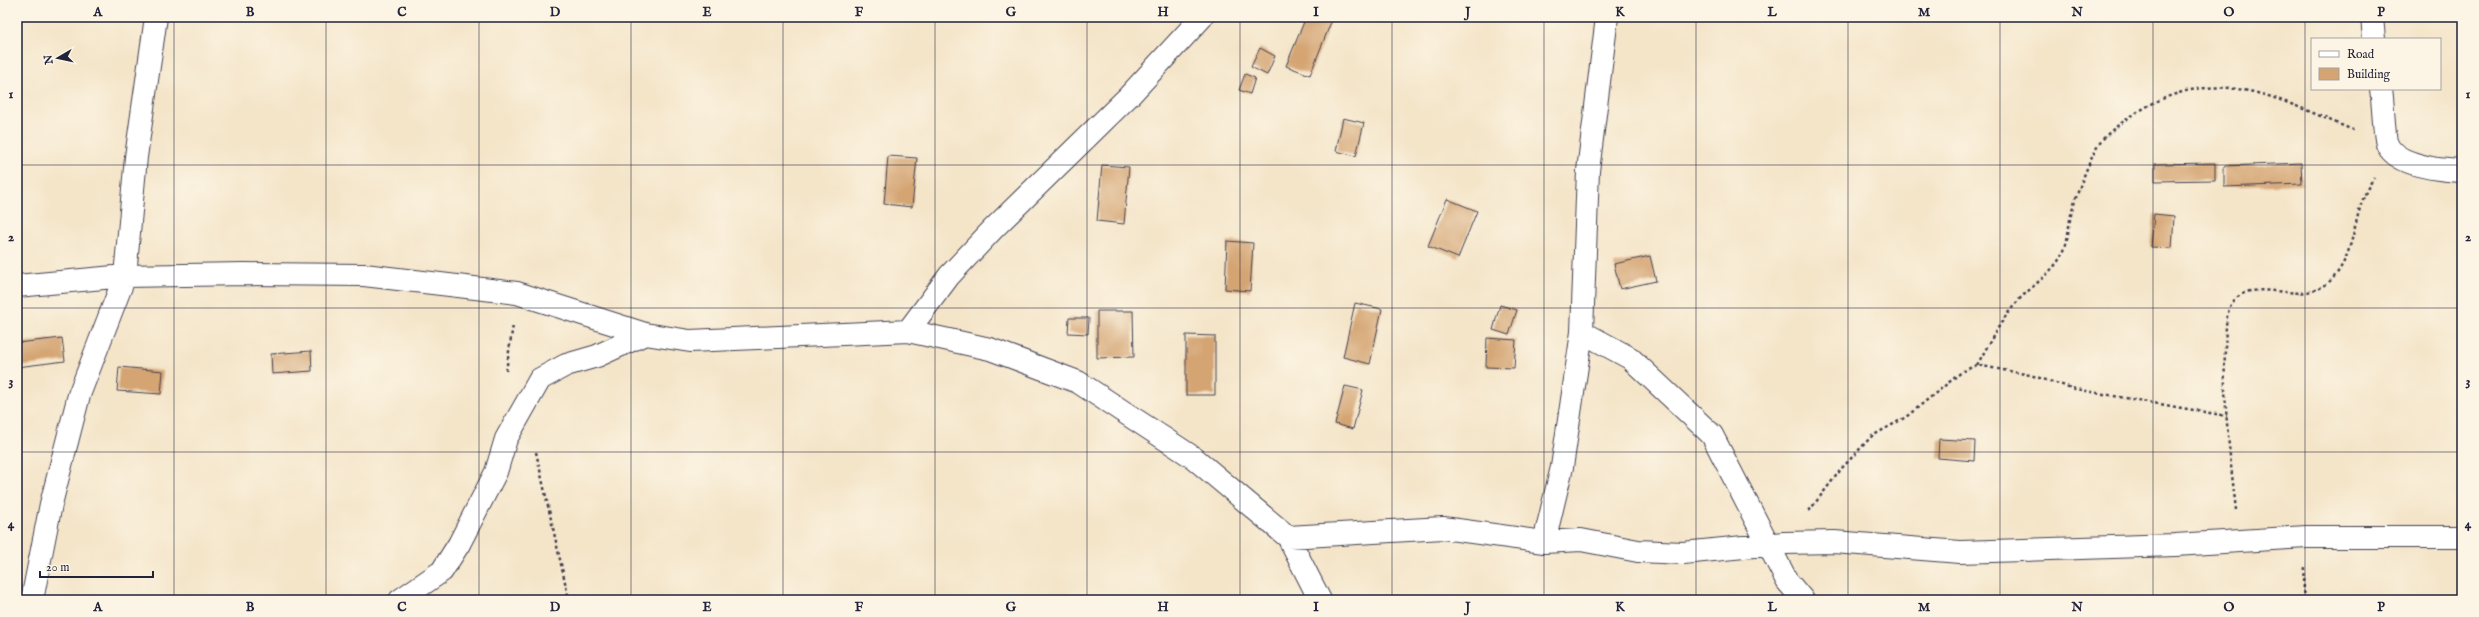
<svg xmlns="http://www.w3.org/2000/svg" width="2479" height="617" viewBox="0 0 2479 617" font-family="'IM FELL English',serif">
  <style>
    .building { fill: #d4a472 }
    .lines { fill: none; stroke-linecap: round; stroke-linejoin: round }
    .minor-casing { stroke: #423f50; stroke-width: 24 }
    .path { stroke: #423f50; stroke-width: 2.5; stroke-dasharray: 3 3; stroke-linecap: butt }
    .minor { stroke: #fff; stroke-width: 22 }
    .grid { fill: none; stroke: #22223b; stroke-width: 1; stroke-opacity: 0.55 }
    .neatline { fill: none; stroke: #22223b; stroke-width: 1.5 }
    .grid-label { font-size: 13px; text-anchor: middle; font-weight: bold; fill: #22223b }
  </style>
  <rect width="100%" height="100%" fill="#fcf5e5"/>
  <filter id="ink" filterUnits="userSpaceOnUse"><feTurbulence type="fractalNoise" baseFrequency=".025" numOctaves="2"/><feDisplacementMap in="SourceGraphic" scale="8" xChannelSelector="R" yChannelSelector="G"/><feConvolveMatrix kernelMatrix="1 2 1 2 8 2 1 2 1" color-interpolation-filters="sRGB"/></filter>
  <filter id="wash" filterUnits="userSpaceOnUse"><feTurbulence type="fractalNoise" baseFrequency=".012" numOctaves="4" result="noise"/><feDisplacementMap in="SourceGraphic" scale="16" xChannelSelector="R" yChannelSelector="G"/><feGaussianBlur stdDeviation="0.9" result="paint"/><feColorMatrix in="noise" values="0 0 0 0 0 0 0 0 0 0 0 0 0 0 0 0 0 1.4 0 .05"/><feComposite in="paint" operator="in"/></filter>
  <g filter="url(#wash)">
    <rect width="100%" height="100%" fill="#f4e5c9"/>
    <g id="blocks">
      <path class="building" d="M1306,17H1333L1310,75L1286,66Z
        M1260,48L1275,56L1267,75L1251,67Z
        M1245,74L1255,78L1250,94L1239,90Z
        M1343,118L1364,123L1356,156L1336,151Z
        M888,156L917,158L912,207L884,204Z
        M2215,163V180L2155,181V164Z
        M2301,163L2302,184L2224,187V166Z
        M1102,165L1129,167L1124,224L1097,221Z
        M1447,199L1477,211L1458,258L1428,246Z
        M2154,214L2174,216L2172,248L2151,247Z
        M1227,241L1253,243L1250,291L1225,289Z
        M1650,256L1656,281L1620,289L1614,264Z
        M1355,303L1382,309L1370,364L1343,357Z
        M1500,305L1517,310L1509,335L1493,330Z
        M1097,311H1133L1134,357L1097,358Z
        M1069,318H1089L1088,334L1068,333Z
        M1186,335L1215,336V395H1186Z
        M62,338L65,361L17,367V343Z
        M1487,338L1516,340L1514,368L1486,367Z
        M311,351L312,371L272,374L271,354Z
        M119,367L163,371L161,394L117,391Z
        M1345,386L1363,390L1353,429L1335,424Z
        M1939,439L1975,441L1974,461L1938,458Z"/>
    </g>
  </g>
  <g filter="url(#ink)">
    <use href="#blocks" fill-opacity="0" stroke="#423f50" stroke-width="1"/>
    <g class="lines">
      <g class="minor-casing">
        <path id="minor" d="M2372,17L2374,39
          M2381,89C2383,100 2384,138 2387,144C2396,166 2441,170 2462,171
          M17,286L125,276L244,274L364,275L517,293L645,334L690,341L908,331L990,349L1078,382L1194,458L1288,537L1320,600
          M908,331L949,276L994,228L1129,96L1202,17
          M1582,332L1630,358L1712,435L1787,581L1803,600
          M1288,537L1443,528L1544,542L1581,540L1638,551L1683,553L1784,543L1834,542L1960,552L2175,545L2307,537H2462
          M1544,542L1562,467L1582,332L1588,171L1607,17
          M32,600L51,504L79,395L125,276L136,157L156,17
          M400,600L442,571L459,544L496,472L506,439L540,379L566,365L597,356L645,334"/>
      </g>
      <path class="path" d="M1977,365C1988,346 1998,325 2012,308C2027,288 2052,275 2063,253C2069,240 2068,224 2072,211C2078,190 2086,169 2096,149C2104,134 2122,122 2136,113C2216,62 2276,98 2353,130
        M506,371L513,325
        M536,452L569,600
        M2236,510C2230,457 2223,402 2225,348C2226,335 2225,321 2229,309C2232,300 2242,292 2251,291C2281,287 2310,304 2334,277C2358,249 2352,208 2374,178
        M1809,511L1842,468L1872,436L1906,417L1963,371L1977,365L2030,375L2075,389L2227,416
        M2303,600L2305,567"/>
      <use href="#minor" class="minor"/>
    </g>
  </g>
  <path class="grid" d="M174,17V600M326,17V600M479,17V600M631,17V600M783,17V600M935,17V600M1087,17V600M1240,17V600M1392,17V600M1544,17V600M1696,17V600M1848,17V600M2000,17V600M2153,17V600M2305,17V600M17,165H2462M17,308H2462M17,452H2462"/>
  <rect width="2479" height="617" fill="none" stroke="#fcf5e5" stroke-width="44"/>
  <rect x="2311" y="38" width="130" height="52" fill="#fcf5e5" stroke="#a5a1a1"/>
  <rect x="2319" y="51" width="20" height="6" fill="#ffffff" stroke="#a5a1a1"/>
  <text x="2347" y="58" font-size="12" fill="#22223b">Road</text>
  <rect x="2319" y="68" width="20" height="12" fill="#d4a472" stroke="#a5a1a1"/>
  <text x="2347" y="78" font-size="12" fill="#22223b">Building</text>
  <g transform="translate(58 58) rotate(261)" stroke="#fcf5e5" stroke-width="3" paint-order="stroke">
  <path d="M0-3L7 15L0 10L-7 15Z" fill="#22223b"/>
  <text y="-6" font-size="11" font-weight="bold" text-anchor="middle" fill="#22223b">N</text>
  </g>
  <path d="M40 571v6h113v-6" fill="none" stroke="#22223b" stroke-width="2"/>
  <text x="46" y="571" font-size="12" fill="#22223b" stroke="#fcf5e5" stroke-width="3" paint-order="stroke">20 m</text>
  <rect x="22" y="22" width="2435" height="573" class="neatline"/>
  <g class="grid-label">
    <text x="98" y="16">A</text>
    <text x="250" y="16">B</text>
    <text x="402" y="16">C</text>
    <text x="555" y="16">D</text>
    <text x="707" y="16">E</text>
    <text x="859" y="16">F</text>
    <text x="1011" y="16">G</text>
    <text x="1163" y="16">H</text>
    <text x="1316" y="16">I</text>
    <text x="1468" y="16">J</text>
    <text x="1620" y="16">K</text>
    <text x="1772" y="16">L</text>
    <text x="1924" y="16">M</text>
    <text x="2077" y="16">N</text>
    <text x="2229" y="16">O</text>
    <text x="2381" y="16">P</text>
    <text x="11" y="98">1</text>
    <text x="2468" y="98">1</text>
    <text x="11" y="241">2</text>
    <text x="2468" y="241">2</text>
    <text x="11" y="385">3</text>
    <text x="2468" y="385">3</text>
    <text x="11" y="528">4</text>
    <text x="2468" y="528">4</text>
    <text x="98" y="611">A</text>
    <text x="250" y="611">B</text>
    <text x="402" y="611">C</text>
    <text x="555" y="611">D</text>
    <text x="707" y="611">E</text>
    <text x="859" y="611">F</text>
    <text x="1011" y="611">G</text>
    <text x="1163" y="611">H</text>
    <text x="1316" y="611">I</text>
    <text x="1468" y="611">J</text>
    <text x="1620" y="611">K</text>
    <text x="1772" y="611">L</text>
    <text x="1924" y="611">M</text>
    <text x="2077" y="611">N</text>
    <text x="2229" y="611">O</text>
    <text x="2381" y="611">P</text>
  </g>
</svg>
